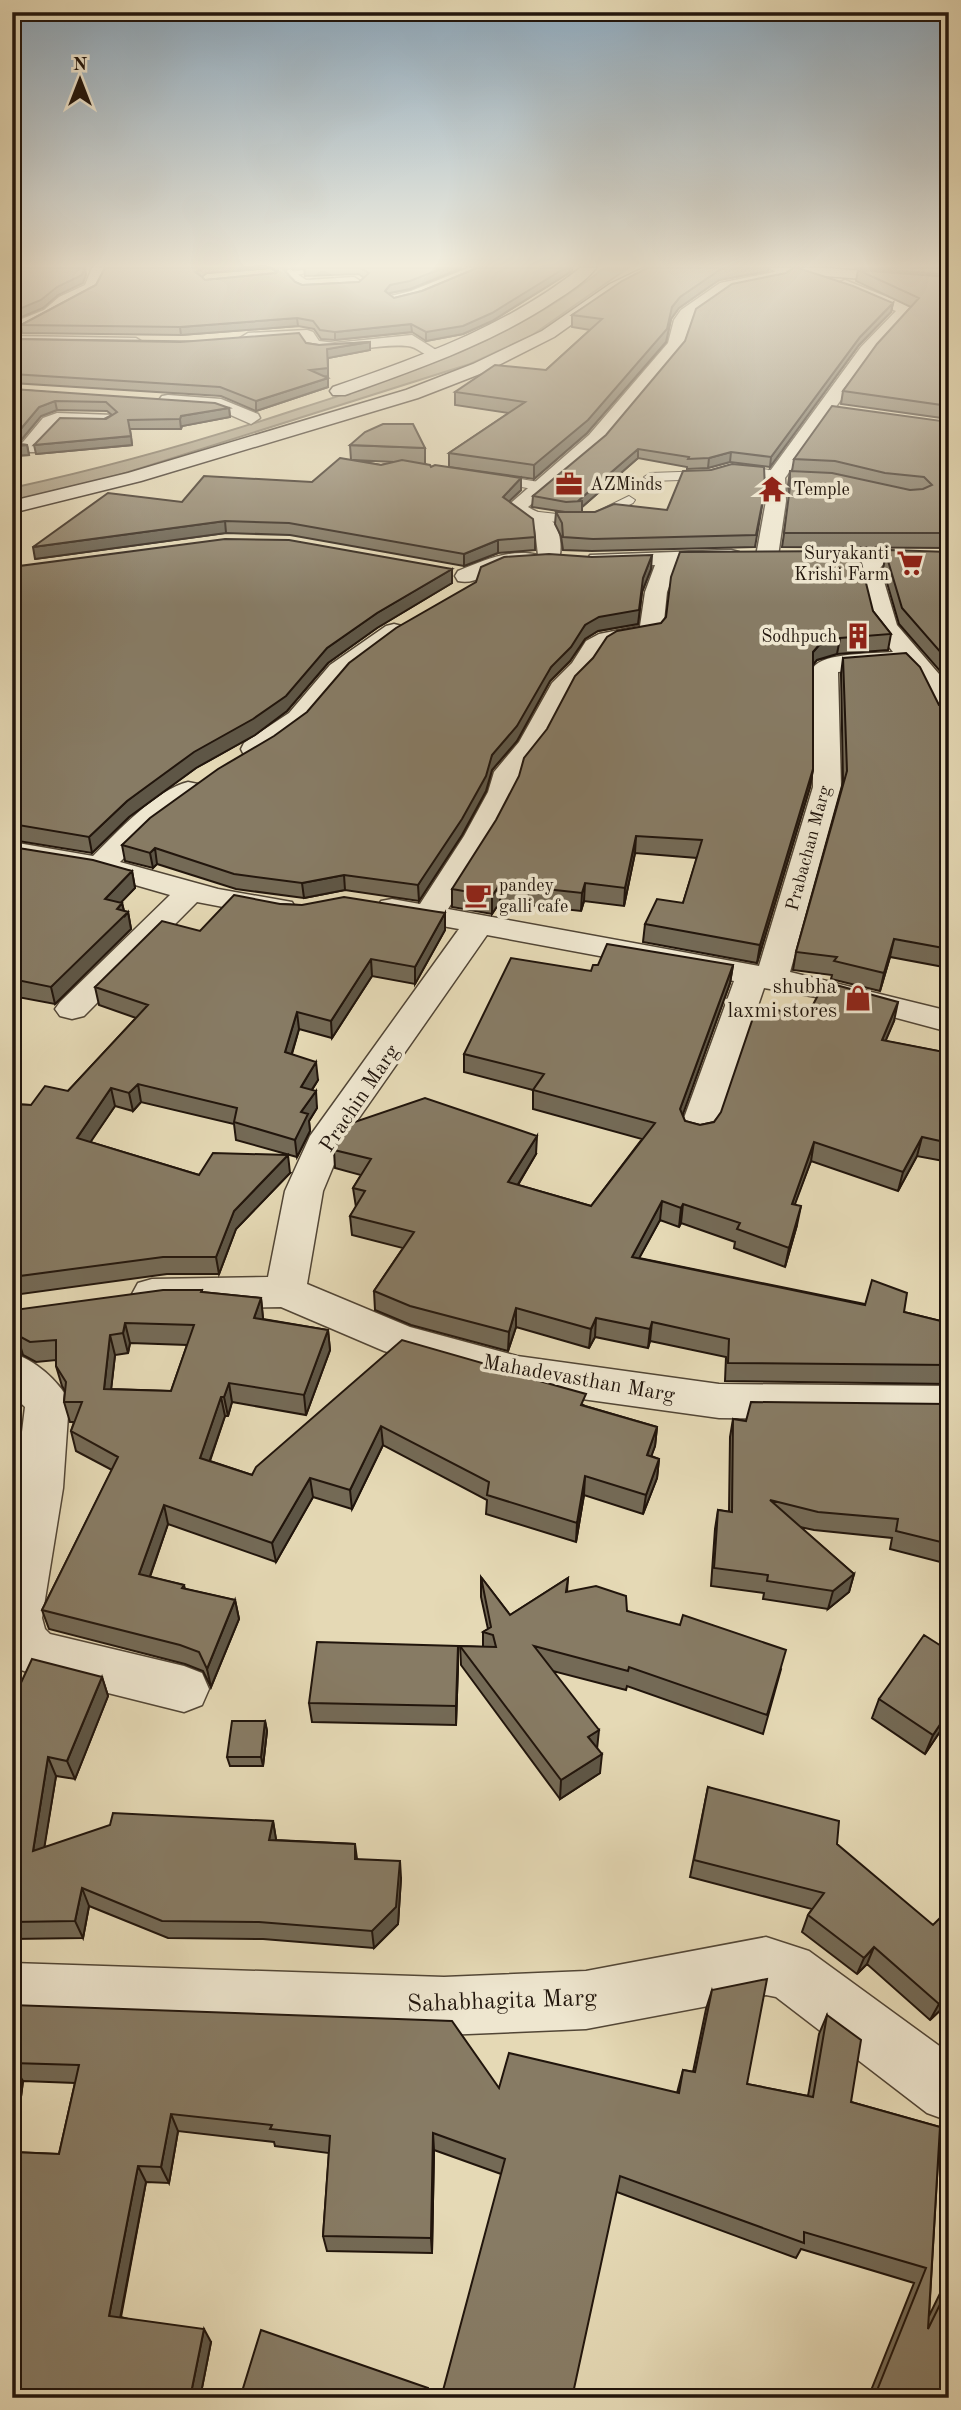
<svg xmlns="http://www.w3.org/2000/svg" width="961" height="2410" viewBox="0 0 961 2410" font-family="'Old Standard TT',serif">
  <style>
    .water { fill: #a2967c; stroke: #6e624f; stroke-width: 2 }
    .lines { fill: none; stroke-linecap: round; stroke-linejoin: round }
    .lane-casing { stroke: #524636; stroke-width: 2 }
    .street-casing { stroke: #524636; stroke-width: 3 }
    .secondary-casing { stroke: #21150c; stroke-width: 3 }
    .lane { fill: #eee6cf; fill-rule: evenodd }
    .street { fill: #eee6cf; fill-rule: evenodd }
    .secondary { fill: #eee6cf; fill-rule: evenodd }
    .wall { fill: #746a56; stroke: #21150c; stroke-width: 2; fill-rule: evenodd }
    .shaded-wall { fill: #5e5646; stroke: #21150c; stroke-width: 2 }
    .building { fill: #877b64; stroke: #21150c; stroke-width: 2; fill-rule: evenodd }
    .labels { text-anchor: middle; stroke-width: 7; stroke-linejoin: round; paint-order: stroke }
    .far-poi-label { font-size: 18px; fill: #21150c; stroke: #eee6cf; text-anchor: start }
    .far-street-label { font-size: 18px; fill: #21150c; stroke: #eee6cf }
    .poi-label { font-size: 21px; fill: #21150c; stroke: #eee6cf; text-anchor: end }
    .street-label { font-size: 21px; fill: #21150c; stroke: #eee6cf }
    .near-street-label { font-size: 24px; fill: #21150c; stroke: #eee6cf }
  </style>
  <rect width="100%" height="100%" fill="#e5d9b5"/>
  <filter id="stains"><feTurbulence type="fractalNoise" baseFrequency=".00286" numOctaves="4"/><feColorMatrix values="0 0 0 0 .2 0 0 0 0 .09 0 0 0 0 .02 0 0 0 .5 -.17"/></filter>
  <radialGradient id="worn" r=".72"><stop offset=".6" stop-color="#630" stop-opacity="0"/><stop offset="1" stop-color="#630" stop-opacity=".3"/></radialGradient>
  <path class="water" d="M604,268H628L531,336L470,364L97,482L12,502V488C109,467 204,440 298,409C405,375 516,339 604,268Z"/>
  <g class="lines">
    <g class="lane-casing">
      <path id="lane" d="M314,268H335L290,276L286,273Z
        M730,465L778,471L784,475L778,479L730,473L709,479L650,481L644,477L650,473L708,471Z
        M490,474L539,482L545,486L539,490L486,481V475Z
        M629,496L635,500L633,503L594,522L566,523L521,518L515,514L521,510L566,515L592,514Z"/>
    </g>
    <g class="street-casing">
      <path id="street" d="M92,268H106L96,291C67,304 44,326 12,334V323L44,310L59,297L85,285Z
        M468,268H487L421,297L396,304L388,299L391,296L411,291Z
        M780,268H795L784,279L730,290L693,316L682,348L603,443L528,507C536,512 548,516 554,523C561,533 563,553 557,563L549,565L541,562C530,570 515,565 502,569C486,573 475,585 458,581L455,576L458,571C483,561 510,548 538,555L535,529L505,508L589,435L668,343L674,320L681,310L720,283L774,272Z
        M935,268H949V275Z
        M290,269L306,280L354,277L362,282L354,287L302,290L297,288L283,273Z
        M845,280L912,307L914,310L873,355L785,478L786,501L778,556L775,561H759L756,556L766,501L765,478L861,347L896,311L840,288L837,285L840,282Z
        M307,330L313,332L319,341L335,343L412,335L444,355L436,360C426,357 417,346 407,346C373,343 343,357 307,349L302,340L248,343L240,338L248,333Z
        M12,336L136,338L144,343L136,348L12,346Z
        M168,395L221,399L258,414L260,418L251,424L217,409L162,404L159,400L162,396Z
        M57,413L114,415L123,421L114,427L60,425L35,452H21L18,448L43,418Z
        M881,548L889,550L892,555L880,568L897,625L939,674L949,691V721L938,720L919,682L904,666L838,672L841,787L790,972L949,1011V1032L822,998L764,988L716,1129L711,1138L698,1141L685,1138L680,1129L734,981L487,935L345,1138L323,1191L307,1284L410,1327L517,1356L719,1384L949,1386V1420L719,1418L517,1390L384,1351L281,1307L152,1309L138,1305L132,1294L138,1283L152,1279L268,1277L285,1191L310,1136L459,929L381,915L377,908L381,901L392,899L420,904L464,836L488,792L494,772L519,742L552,683L572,663L586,641L599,634L640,626L645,592L655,565L598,567L590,565L587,560L590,555L731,550L739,552L742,557L739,562L731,564L677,565L667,592L663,631L659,636L615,645L604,651L590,673L572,691L544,745L521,774L516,792L494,836L448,909L759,966L813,787V668C823,652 874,654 893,652L873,626L857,566L873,550Z
        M394,624L402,626L406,631L402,636C385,649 365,660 349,675C324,696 284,765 244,755L241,749L244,743L289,713L330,665L386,626Z
        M188,782L198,784L202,790L198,796L151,831L120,862L218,889L292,902L296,909L292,916L281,918L197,902L84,1016L72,1019L60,1016L55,1009L60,1002L170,895L97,874L12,860V842L93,856C116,833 157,789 188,782Z
        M12,1353C35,1360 58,1380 69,1401L63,1488L42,1618L45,1629L50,1634L184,1666L202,1673L209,1689L202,1705L184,1712L36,1675L18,1669L12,1663V1515L25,1407L12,1395Z
        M766,1937L809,1951L949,2053V2121L927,2113L776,1997L766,1995L586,2029L444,2035L12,2021V1963L444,1977L586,1971Z"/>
    </g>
    <g class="secondary-casing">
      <path id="secondary" d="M580,268H596C586,281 569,292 555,301C491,344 417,369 345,395H333L330,391L333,387C420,357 507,326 580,268Z
        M643,268H661L620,290L554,337L485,372L418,398L141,481L12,513V501L128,473L406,390L473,364L542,331L610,284Z
        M769,268H825L949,277V286L776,272Z"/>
    </g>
    <use href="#lane" class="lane"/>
    <use href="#street" class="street"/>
    <use href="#secondary" class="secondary"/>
  </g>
  <path class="wall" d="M105,268H288L284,270L295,282L302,285L359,282L364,278L359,274L305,276L304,268H307L294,269L291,268H462L410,289L390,293L389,295L394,298L422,291L477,268H572V271L492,321L463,334L426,341L412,332L335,340L321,339L314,329L298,326L181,335L22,333L21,325L96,285ZM271,268L276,272V273L205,280L201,277L207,273Z
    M647,268H769L768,271L719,280L679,308L671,319L666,342L587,433L534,479L449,467V453L509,413L455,405V392L546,370L590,330L572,327V315Z
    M854,268H942L941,274Z
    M858,270L949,277V419L841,404L843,391L911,307L856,281Z
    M893,303L891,312L859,345L770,467L730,462L708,468L687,469V467L638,458L582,507V512H595L667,510L763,501L755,547L592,551L563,550L561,536L555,524L556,512H565L532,507L533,496Z
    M12,339L306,343L319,345L370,342V350L328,358V376L325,377L328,387L256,411L221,396L12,383Z
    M12,389L229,408L230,417L182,426L181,429H130L132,445L36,454L112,415L107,411L57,410L41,416L18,444L27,445L29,455L12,456Z
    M949,422V548L782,547L789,501L788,485L790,471H792L794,459Z
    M350,445L425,448V464L431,467L521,478V490L509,501L535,537V550L498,553L464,566L290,535L226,533L35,559L182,502L312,482L351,460ZM353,460L394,462L381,465Z
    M949,552V685L941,672L899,624L883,569L886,554Z
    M12,567L452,569V583L377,628L328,663L287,711L255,735L196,768L129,817L92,853L12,840Z
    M651,569L642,592L638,624L598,631L585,639L570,661L550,681L517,741L492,770L486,791L462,835L419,901L345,890L304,898L236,889L157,864L153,868L125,861L122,845Z
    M873,611L891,634L888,650L837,654L817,660L813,665V769L810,787L757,963L643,942L645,924L683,903L697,858L635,853L624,906L584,901L581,911L500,902L492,914L452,907V889Z
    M843,658L939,705L949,706V968L890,957L880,991L831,979L832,975L793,970L796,952L843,782L841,674Z
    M12,847L132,871L135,888L121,902L122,903L124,911L128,912L131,929L55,1004L12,996Z
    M280,904L445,913V930L415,984L372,976L332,1038L299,1029L292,1054L318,1080L312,1090L317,1108L309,1121L310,1131L297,1157L236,1140L234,1124L141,1102L133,1111L115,1106L90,1142L199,1175L290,1173L236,1229L219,1274H167L14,1295L12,1288V1104L31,1105L68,1091L136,1018L99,1005L95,987L200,931Z
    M598,965H733L730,983L682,1115L685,1121L700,1125L714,1122L807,1016L894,1021L885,1041L949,1053V1162L917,1156L898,1191L811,1161L794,1205L797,1225L785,1267L734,1248L735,1242L681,1223L679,1227L660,1220L639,1258L904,1312L949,1323V1384L725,1381L726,1357L650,1341L648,1348L595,1337L589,1348L516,1327L508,1351L411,1325L375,1310L374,1291L403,1248L352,1235L350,1216L356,1207L353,1188L361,1175L335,1168L334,1150L536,1154L518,1185L591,1206L642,1139L533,1109V1090L464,1072V1054L591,971Z
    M949,1231L948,1241L949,1238V1274L941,1272L946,1241Z
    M202,1290V1292L261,1298L263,1319L328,1330L330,1350L306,1415L232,1402L228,1416H225L210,1461L252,1475L517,1373L537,1376V1380L585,1406L657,1427L655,1446L651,1456L659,1459L657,1478L643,1514L584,1495L576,1542L486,1514L487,1500L383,1445L352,1509L313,1497L276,1562L168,1524L150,1577L184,1585L185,1589L235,1600L239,1619L211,1687L203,1671L185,1664L49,1629L42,1610L112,1470L76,1451L71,1431L74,1422H70L64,1402L65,1391L62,1386L56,1366V1360L36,1362L23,1355L17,1335ZM130,1343L187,1345L171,1391L111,1389L115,1355L128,1353Z
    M949,1404L948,1564L890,1549L892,1538L814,1530L800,1527L854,1574L849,1592L828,1609L763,1599L764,1593L711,1586L715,1529L718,1510L729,1512L730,1437L733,1419L746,1421Z
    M481,1577L510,1615L568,1578L567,1592L627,1611L781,1669L763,1734L627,1686L626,1690L553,1671L597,1749L600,1773L560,1799L461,1665L460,1646L483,1647V1632L488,1629L481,1597Z
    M458,1665L456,1725L312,1722L309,1703Z
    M102,1677L108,1696L75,1779L56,1776L44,1847L273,1821L276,1840L355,1844L357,1859L401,1878L398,1924L374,1948L263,1939L168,1938L89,1906L83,1938L12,1939V1685L19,1687Z
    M879,1699L949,1718L925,1754L872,1718Z
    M265,1721L267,1731L263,1766H230L227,1757Z
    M708,1787L837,1844L949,2002L930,2020L867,1964L857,1974L802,1932L808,1915L812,1909L690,1877Z
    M712,1990L747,2084L808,2096L819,2034L827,2015L851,2102L940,2127L929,2316L949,2275V2398H868L914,2283L801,2249L796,2258L617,2192L501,2174L434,2150L432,2253L327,2251L323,2236L329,2153L275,2146L274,2142L178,2131L169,2183L146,2182L121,2317L211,2342L200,2398H12V2005L499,2088L677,2093L683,2070L693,2072L706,2009ZM23,2081L75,2083L59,2154L14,2152Z"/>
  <path class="shaded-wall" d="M85,268L86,275L83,283L58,295L43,308L12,321V312L57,287Z
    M203,268H271L207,273L197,280L196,272Z
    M443,268H462L410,289L390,293L385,299V291L390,285Z
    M565,268H572V271L492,321L463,334L426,341V332Z
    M728,268H769L768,271L719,280L679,308L671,319L666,342L587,433L534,479V465L672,307L680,297L721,269Z
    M893,303L891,312L859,345L770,467L771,457L860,337Z
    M297,318L298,326L181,335L180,327Z
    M411,324L412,332L335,340V332Z
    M370,342V350L328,358V376L310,379V370L327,349Z
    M328,378V387L256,411V401Z
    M55,401L57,410L41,416L16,446L27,445L29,455L12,456V446L14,437L39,407Z
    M229,408L230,417L182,426L181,429L180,419L181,416Z
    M131,436L132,445L36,454L34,445Z
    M638,449V458L582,507V501H578Z
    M731,452L730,462L708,468L709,458Z
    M521,478V490L502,508L503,497Z
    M225,521L226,533L35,559L33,547Z
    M498,540V553L464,566V554Z
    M652,555L651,569L642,592L638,624L598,631L585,639L570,661L550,681L517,741L492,770L486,791L462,835L419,901L418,885L492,755L551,667L585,625L643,578Z
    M452,569V583L377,628L328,663L287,711L255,735L196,768L129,817L92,853L89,837L127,801L327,648L377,613Z
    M840,638L837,654L817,660L810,668L813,652L820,644Z
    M813,769L810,787L757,963L760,945Z
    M636,836L635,853L624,906L625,888Z
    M155,848L157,864L153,868L150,853Z
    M132,871L135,888L108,916L105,899Z
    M344,875L345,890L304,898L302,883Z
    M585,883L584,901L581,911L582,893Z
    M500,884V902L492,914V896Z
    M122,903L125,916L128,912L131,929L55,1004L51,987Z
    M445,913V930L415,984V967Z
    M894,939L890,957L880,991L884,973Z
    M371,959L372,976L332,1038L331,1021Z
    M733,965L730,983L678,1128L680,1109Z
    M898,1002L894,1021L878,1059L882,1040Z
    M297,1012L299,1029L287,1069L285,1052Z
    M316,1062L318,1080L302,1105L301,1087Z
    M138,1084L141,1102L133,1111L129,1093Z
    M111,1088L115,1106L81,1156L77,1138Z
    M316,1091L317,1108L309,1121L310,1131L297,1157L295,1140L301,1112Z
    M537,1136L536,1154L508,1201V1182Z
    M922,1137L917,1156L898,1191L903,1172Z
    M814,1142L811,1161L788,1223L792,1204Z
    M288,1155L290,1173L236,1229L219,1274L216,1257L234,1211Z
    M662,1201L660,1220L630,1275L632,1257Z
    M683,1204L681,1223L679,1227L681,1208Z
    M801,1206L797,1225L785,1267L789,1248Z
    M261,1298L263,1318L257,1337L254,1318Z
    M516,1308V1327L508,1351L509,1332Z
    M596,1318L595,1337L589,1348L591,1329Z
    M652,1322L650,1341L648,1348L650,1329Z
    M125,1323L130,1343L128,1353L123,1333Z
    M328,1330L330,1350L306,1415L304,1395Z
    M110,1335L115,1355L109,1408L104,1389Z
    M229,1383L232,1402L228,1416L224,1397Z
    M221,1397L225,1416L204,1477L200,1458Z
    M381,1426L383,1445L352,1509L350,1490Z
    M657,1427L655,1446L645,1474L647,1455Z
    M659,1459L657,1478L643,1514L646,1495Z
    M585,1476L584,1495L576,1542L577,1523Z
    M310,1478L313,1497L276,1562L272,1543Z
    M164,1505L168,1524L144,1593L139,1574Z
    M854,1574L849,1592L828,1609L833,1591Z
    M235,1600L239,1619L211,1687L207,1669Z
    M458,1646V1665L456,1725V1706Z
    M102,1677L108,1696L75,1779L67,1761Z
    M949,1711V1718L925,1754L933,1735Z
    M265,1721L267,1731L263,1766L261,1757Z
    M599,1730L597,1749L588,1737Z
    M602,1754L600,1773L560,1799L561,1780Z
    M48,1757L56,1776L41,1868L33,1851Z
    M273,1821L276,1839L273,1857L269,1840Z
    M400,1861L401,1878L398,1924L374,1948L372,1931Z
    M82,1888L89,1906L83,1938L75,1921Z
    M874,1947L867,1964L857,1974L864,1958Z
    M949,1995V2002L930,2020L939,2004Z
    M12,2064L23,2081L12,2167Z
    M171,2114L178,2131L169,2183L161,2167Z
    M433,2133L434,2150L432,2253L431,2238Z
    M138,2166L146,2182L118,2329L109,2316Z
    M204,2329L211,2342L200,2398H190Z"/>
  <path class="building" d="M12,268H85L82,275L57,287L41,300L12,312Z
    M105,268H203L196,272L205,280L276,273L279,268H282L295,282L302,285L359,282L369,273L360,268H443L410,281L390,285L385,291L394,298L422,291L477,268H565L492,313L463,326L426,332L411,324L335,332L320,330L313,321L297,318L180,327L21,325L96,285Z
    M647,268H728L721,269L680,297L672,307L667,329L588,420L534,465L449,453L525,402L455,392L495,365L546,370L602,319L572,315L622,281Z
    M793,268H798L853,286L893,303L860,337L771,457L731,452L709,458L688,459L689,457L638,449L578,501H582L566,502L533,496L606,435L685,341L696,309L732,284L786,273Z
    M858,270L949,277V406L843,391L877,344L919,298Z
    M299,333L306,343L319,345L370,342L327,349L328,368L310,370L328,378L256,401L220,387L12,374V339L180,342Z
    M12,389L215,403L229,408L181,416L180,419L128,420L131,436L34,445L60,418L106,419L117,412L106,402L55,401L39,407L14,437L17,444L27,445L12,446Z
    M832,406L949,422V533H784L790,487V471L832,473L910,490L923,489L932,485L924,477L885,473L835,461L794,459Z
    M383,424H413L425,448L350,445L365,432Z
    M340,458L381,465L402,460L430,465L431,467L435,465L521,478L503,497L533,519L535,537L498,540L464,554L289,523L225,521L33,547L108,493L182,502L204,476L312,482Z
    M732,464L764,467L765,489L756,535L593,539L563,537L562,523L556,512H595L614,504L667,510L683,471L711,470Z
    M225,539L289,540L452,569L377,613L327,648L286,696L253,719L194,752L127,801L89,837L12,824V567Z
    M890,550L949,552V663L944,656L902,608L886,554Z
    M858,551L873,611L891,634L840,638L820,644L813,652V769L760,945L645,924L657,899L683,903L702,840L636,836L625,888L585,883L582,893L500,884L492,896L452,889L496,820L519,776L524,758L547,729L575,676L593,658L607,637L617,631L661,623L666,617L671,577L680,552Z
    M549,554L592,557L652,555L643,578L639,610L599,617L585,625L571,647L551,667L517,726L492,755L486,776L462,819L418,885L344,875L302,883L234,874L155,848L150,853L122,845L150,818L218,769L274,736L307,712L349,663L396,628L476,582L481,567L504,557Z
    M906,653L920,667L939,705L949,706V949L894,939L884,973L834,961L837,957L796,952L847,771L843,658Z
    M12,847L93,860L132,871L105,899L122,903L117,909L128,912L51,987L12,979Z
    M234,895L280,904L302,905L344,897L445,913L415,967L371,959L331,1021L297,1012L285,1052L316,1062L301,1087L316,1091L301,1112L308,1114L295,1140L234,1122L237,1108L138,1084L129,1093L111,1088L77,1138L199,1175L213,1153L288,1155L234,1211L216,1257H163L12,1277V1104L31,1105L45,1086L68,1091L148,1005L95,987L162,921L200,931Z
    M607,944L733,965L680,1109L685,1121L700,1125L714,1122L721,1112L757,1006L807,1016L825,982L898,1002L882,1040L949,1053V1143L922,1137L903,1172L814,1142L792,1204L801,1206L789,1248L737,1229L740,1223L683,1204L681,1208L662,1201L632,1257L865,1305L872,1280L907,1293L904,1312L949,1323V1365L728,1363L729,1339L652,1322L650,1329L596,1318L591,1329L516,1308L509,1332L410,1306L374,1291L414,1232L350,1216L365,1191L353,1188L371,1159L334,1150L346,1121L352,1123L425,1098L537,1136L508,1182L591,1206L655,1123L533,1090L544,1074L464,1054L511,958L591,971L593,965H598Z
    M949,1238V1254L946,1253Z
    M163,1290H202L201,1292L261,1298L254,1318L328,1330L304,1395L229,1383L224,1397H221L200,1458L252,1475L256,1467L402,1340L517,1373L537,1376L536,1380L586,1394L581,1405L657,1427L647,1455L659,1459L646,1495L585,1476L577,1523L487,1495L489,1482L381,1426L350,1490L310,1478L272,1543L164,1505L139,1574L184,1585L182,1588L235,1600L207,1669L199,1652L180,1645L42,1610L118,1457L71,1431L82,1402H64L66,1382L56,1366V1340L30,1342L17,1335L14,1310ZM125,1323L194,1325L171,1391L104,1389L110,1335L123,1333Z
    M751,1402L949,1404V1544L896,1531L898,1519L818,1512L770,1500L854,1574L833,1591L767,1581L768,1575L714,1568L718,1510L732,1512L733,1419L746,1421Z
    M481,1577L510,1615L568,1578L566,1592L596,1586L626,1596L627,1611L680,1625L683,1615L786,1650L767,1715L629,1667L628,1671L534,1646L599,1730L588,1737L602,1754L561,1780L460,1646L496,1647L493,1635L483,1632L491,1627Z
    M924,1635L949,1651V1711L933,1735L879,1699Z
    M317,1642L458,1646L456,1706L309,1703Z
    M32,1659L102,1677L67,1761L48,1757L33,1851L110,1825L113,1813L273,1821L269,1840L355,1844V1859L400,1861L396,1907L372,1931L259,1922L162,1921L82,1888L75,1921L12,1922V1685L19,1687Z
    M232,1721H265L261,1757H227Z
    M708,1787L839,1821L837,1844L933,1925L949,1909V1995L939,2004L874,1947L864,1958L808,1915L824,1893L694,1860Z
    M767,1979L747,2084L813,2097L827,2015L861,2040L851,2102L940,2127L928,2329L949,2286V2398H874L926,2268L804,2232V2243L620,2176L572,2398H441L505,2159L433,2133L431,2238L323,2236L330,2136L270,2129L272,2125L171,2114L161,2167L138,2166L109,2316L204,2329L190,2398H12V2152L59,2154L79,2065L12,2063V2005L452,2021L499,2088L509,2053L679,2093L683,2070L695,2072L712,1990Z
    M261,2330L428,2388V2398H240Z"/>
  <linearGradient id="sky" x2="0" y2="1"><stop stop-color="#8ca8bd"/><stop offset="0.44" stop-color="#f3eede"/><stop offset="1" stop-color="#f3eede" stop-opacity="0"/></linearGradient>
  <rect width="961" height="605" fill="url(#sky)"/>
  <defs>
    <g id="office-bare" transform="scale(2.1)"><path d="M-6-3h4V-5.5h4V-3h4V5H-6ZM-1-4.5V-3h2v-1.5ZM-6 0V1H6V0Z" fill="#8f2418" stroke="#eee6cf" stroke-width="2.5" paint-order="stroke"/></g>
    <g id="temple-bare" transform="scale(2.1)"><path d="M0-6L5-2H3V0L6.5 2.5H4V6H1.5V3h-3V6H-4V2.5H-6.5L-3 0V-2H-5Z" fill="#8f2418" stroke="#eee6cf" stroke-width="2.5" paint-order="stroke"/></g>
    <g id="supermarket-bare" transform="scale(2.1)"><path d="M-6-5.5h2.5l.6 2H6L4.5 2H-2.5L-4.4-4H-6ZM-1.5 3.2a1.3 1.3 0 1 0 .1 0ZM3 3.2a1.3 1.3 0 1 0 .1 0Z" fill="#8f2418" stroke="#eee6cf" stroke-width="2.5" paint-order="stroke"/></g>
    <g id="building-bare" transform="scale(2.1)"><path d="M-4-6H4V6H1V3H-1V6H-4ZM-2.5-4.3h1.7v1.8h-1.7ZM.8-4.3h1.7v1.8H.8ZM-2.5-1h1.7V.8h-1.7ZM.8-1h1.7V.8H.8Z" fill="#8f2418" stroke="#eee6cf" stroke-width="2.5" paint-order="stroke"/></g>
    <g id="cafe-bare" transform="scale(2.1)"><path d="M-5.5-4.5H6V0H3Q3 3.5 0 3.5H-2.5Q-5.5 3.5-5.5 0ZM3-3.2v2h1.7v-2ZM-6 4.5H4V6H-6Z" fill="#8f2418" stroke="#eee6cf" stroke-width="2.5" paint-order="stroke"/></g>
    <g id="shop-bare" transform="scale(2.1)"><path d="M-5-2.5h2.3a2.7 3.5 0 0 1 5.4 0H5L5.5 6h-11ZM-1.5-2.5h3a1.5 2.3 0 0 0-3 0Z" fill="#8f2418" stroke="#eee6cf" stroke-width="2.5" paint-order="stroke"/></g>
  </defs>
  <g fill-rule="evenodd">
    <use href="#office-bare" x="569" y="484"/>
    <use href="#temple-bare" x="772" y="489"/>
    <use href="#supermarket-bare" x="910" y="563"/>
    <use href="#building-bare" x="858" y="636"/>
    <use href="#cafe-bare" x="478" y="895"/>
    <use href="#shop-bare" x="858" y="998"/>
  </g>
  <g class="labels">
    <g class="far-poi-label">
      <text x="590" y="490">AZMinds</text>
      <text x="793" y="495">Temple</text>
      <text x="889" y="559" text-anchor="end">Suryakanti<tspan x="889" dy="21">Krishi Farm</tspan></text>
      <text x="837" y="642" text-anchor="end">Sodhpuch</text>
      <text x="499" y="891">pandey<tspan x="499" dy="21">galli cafe</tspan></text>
    </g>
    <g class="far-street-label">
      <text transform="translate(808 848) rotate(-75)" y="6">Prabachan Marg</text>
    </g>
    <g class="poi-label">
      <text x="837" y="993">shubha<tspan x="837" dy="24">laxmi stores</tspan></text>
    </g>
    <g class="street-label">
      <text transform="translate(359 1098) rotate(-56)" y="7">Prachin Marg</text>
      <text transform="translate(579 1378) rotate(10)" y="7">Mahadevasthan Marg</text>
    </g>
    <g class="near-street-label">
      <text transform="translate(502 2000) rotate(-2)" y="8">Sahabhagita Marg</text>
    </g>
  </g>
  <rect width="961" height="2410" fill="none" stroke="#e5d9b5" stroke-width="42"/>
  <rect x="14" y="14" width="933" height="2382" fill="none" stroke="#21150c" stroke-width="3.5"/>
  <rect x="21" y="21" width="919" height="2368" fill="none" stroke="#21150c" stroke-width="2"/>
  <g transform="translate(80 80)" stroke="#eee6cf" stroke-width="5" paint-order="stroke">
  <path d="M0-5L12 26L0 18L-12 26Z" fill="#21150c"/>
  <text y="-10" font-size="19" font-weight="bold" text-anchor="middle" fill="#21150c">N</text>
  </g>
  <rect width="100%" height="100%" filter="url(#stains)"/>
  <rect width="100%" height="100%" fill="url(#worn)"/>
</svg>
